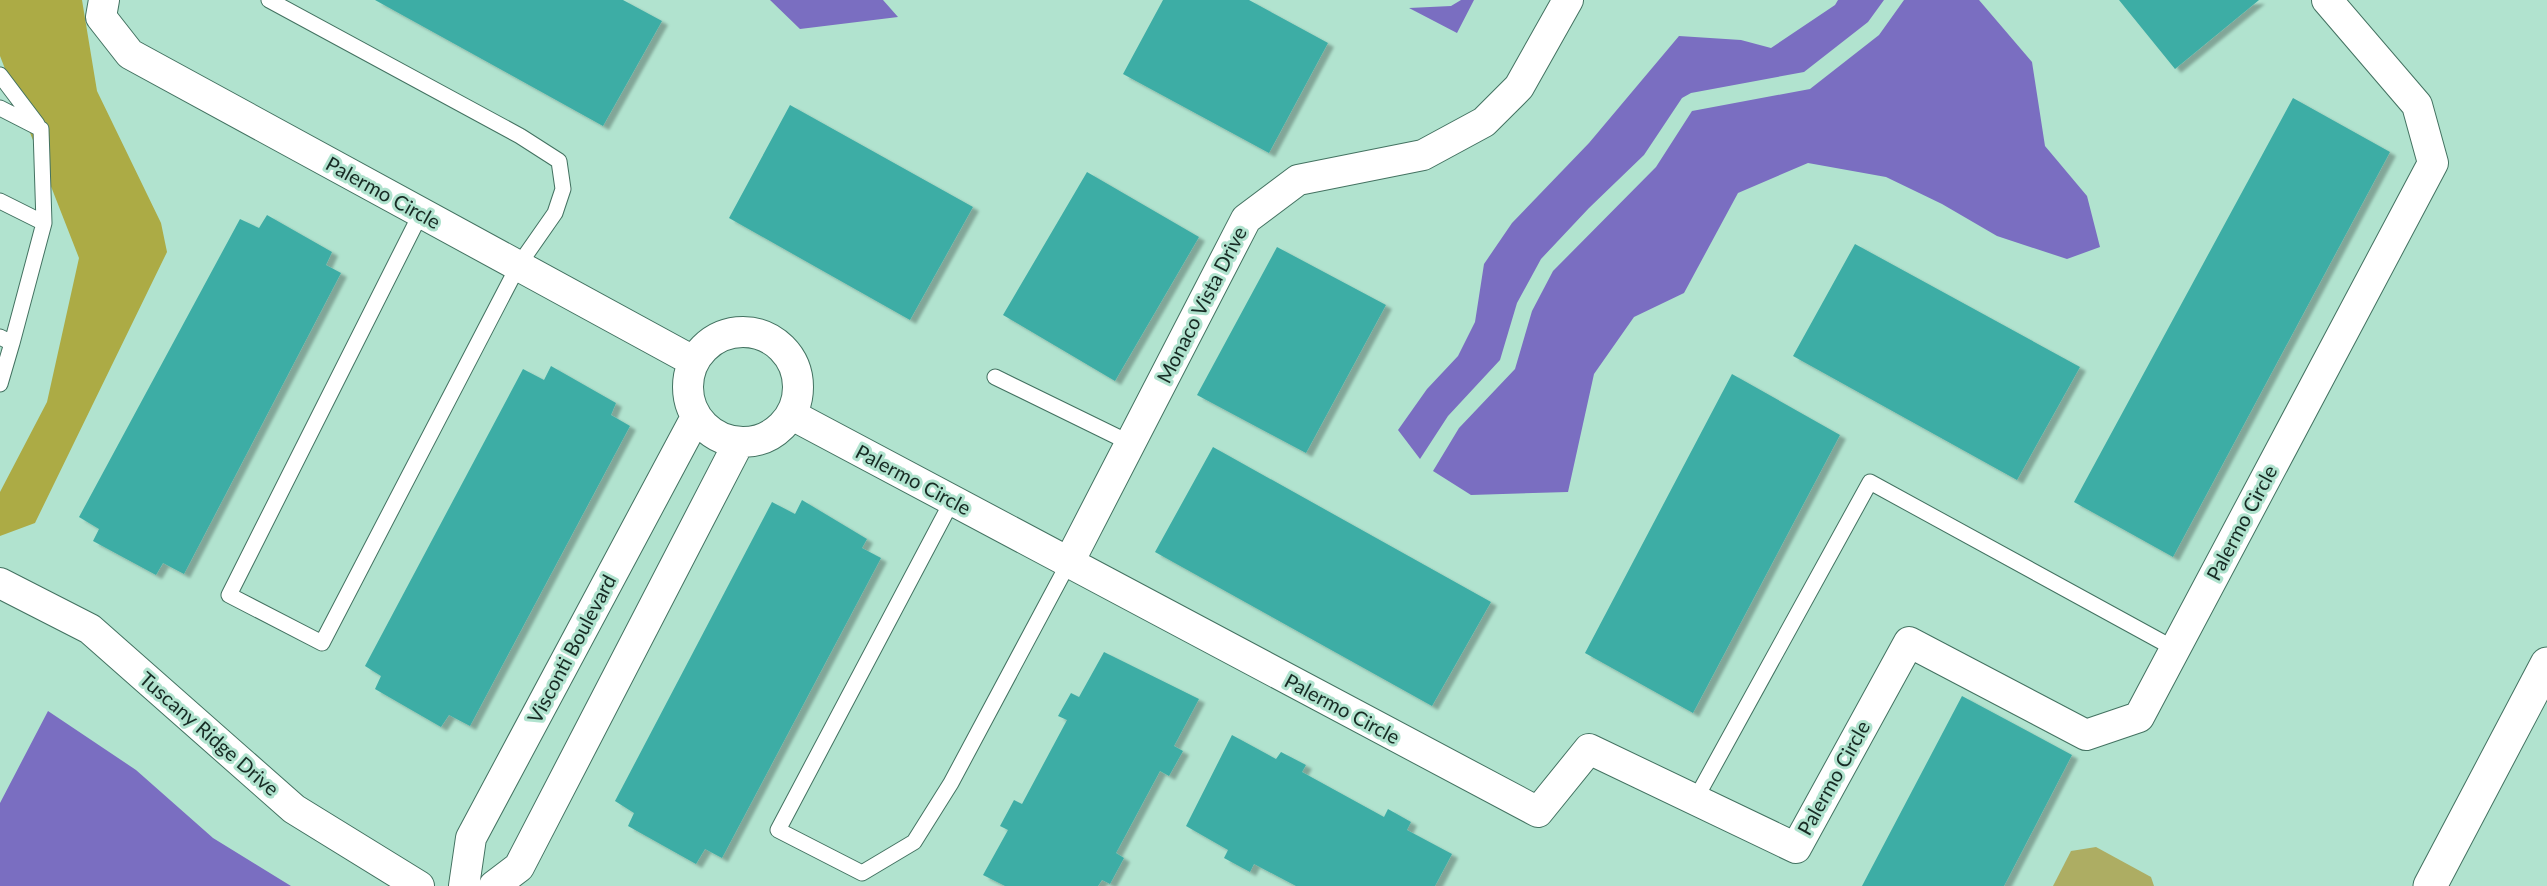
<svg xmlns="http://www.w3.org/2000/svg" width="2547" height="886" viewBox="0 0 2547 886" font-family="Lato,sans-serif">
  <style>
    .green { fill: #adad63 }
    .forest { fill: #acab45 }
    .water { fill: #7a6ec1 }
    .building { fill: #3eada5; filter: url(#shadow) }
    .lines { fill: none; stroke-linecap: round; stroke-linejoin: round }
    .lane-casing { stroke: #437261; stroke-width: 17 }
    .street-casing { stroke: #437261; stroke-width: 32 }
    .secondary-casing { stroke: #437261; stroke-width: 35 }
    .lane { stroke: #fff; stroke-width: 15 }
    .street { stroke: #fff; stroke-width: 30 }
    .secondary { stroke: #fff; stroke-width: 33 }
    .labels { text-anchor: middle; stroke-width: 6; stroke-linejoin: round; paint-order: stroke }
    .street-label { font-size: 20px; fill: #172b24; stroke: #b1e3cf }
  </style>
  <defs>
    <filter id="shadow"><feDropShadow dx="6" dy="4" stdDeviation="1.5" flood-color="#0004"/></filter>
  </defs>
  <rect width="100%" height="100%" fill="#b1e3cf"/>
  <path class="green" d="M2096,847L2151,877L2154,886H2053L2071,851Z"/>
  <path class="forest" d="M0,0H82L97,91L161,223L167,252L35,523L0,536V492L47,402L79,258L0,56Z"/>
  <path class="water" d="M770,0H883L898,17L800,29Z
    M1461,0H1474L1457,33L1409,8L1451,6Z
    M1838,0H1884L1868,22L1804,72L1691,93L1682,98L1644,155L1589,208L1541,259L1517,303L1500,360L1448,416L1420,459L1398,430L1427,389L1458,356L1475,322L1484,264L1512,223L1589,143L1679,36L1741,40L1771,48L1835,5Z
    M1904,0H1979L2032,62L2045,146L2087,196L2100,247L2067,259L1997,236L1942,204L1886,177L1808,163L1738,193L1684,293L1634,317L1594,374L1568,492L1471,495L1433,471L1459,428L1515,369L1532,311L1553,271L1656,167L1692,111L1810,89L1879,35Z
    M48,711L136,770L213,838L291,886H0V803Z"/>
  <path class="building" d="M375,0H623L662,21L603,126Z
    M1163,0H1249L1328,43L1269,153L1123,74Z
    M2119,0H2259L2175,69Z
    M2293,98L2390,152L2173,557L2074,502Z
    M790,105L973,207L910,320L729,218Z
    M1087,172L1199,237L1115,381L1003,315Z
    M267,215L332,252L326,265L341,273L184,574L163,563L156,575L93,541L99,529L79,517L240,219L259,228Z
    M1855,244L2080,367L2017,480L1793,356Z
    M1277,247L1386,305L1306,453L1197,395Z
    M551,366L616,403L611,415L630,426L470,726L449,715L441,727L375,689L381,676L365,666L523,369L544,380Z
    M1732,374L1840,435L1693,713L1585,653Z
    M1213,447L1491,602L1432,706L1155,552Z
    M802,500L867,539L862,548L881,558L722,858L705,849L696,864L628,826L634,813L615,801L772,502L795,514Z
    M1104,652L1199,699L1174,746L1183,751L1169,776L1160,771L1116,853L1124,858L1110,884L1102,880L1098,886H1005L983,875L1008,830L1000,826L1014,800L1022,804L1067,720L1058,716L1071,693L1079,697Z
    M1962,696L2072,755L2004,886H1862Z
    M1232,735L1276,759L1281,752L1306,765L1302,772L1384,817L1388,809L1411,822L1407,830L1452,854L1435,886H1296L1254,864L1250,872L1224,858L1228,850L1186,826Z"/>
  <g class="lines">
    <g class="lane-casing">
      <path id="lane" d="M269,0L520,136L559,161L563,189L555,213L518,266L322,643L229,595L421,213
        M0,75L37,124
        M0,108L41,129L44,223L12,343
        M0,201L44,223
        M0,337L12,343L0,384
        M995,377L1130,443
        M952,501L778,830L862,873L914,842L951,783L1068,564
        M1695,800L1870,482L2175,649"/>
    </g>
    <g class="street-casing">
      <path id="street" d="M104,0L101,17L130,54L693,361
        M688 387a55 55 0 1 1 110 0a55 55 0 1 1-110 0Z
        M792,415L1538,812L1589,749L1796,848L1909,642L2086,735L2139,717L2433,163L2417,105L2327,0
        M1068,564L1246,219L1298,180L1423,155L1484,122L1519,87L1568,0
        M0,583L90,629L294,809L419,886
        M464,886L471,838L696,417
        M494,886L519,867L739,442"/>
    </g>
    <g class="secondary-casing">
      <path id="secondary" d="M2430,886L2547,664"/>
    </g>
    <use href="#lane" class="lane"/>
    <use href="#street" class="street"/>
    <use href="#secondary" class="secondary"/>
  </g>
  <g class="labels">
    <g class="street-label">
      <text transform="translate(383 193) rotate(29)" y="7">Palermo Circle</text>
      <text transform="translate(1202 305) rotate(-63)" y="7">Monaco Vista Drive</text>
      <text transform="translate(913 480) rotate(28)" y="7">Palermo Circle</text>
      <text transform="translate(2242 523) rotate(-62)" y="7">Palermo Circle</text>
      <text transform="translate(572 649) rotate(-62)" y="7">Visconti Boulevard</text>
      <text transform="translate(1342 709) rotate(28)" y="7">Palermo Circle</text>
      <text transform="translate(209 734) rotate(41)" y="7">Tuscany Ridge Drive</text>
      <text transform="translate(1834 778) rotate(-61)" y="7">Palermo Circle</text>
    </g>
  </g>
</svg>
